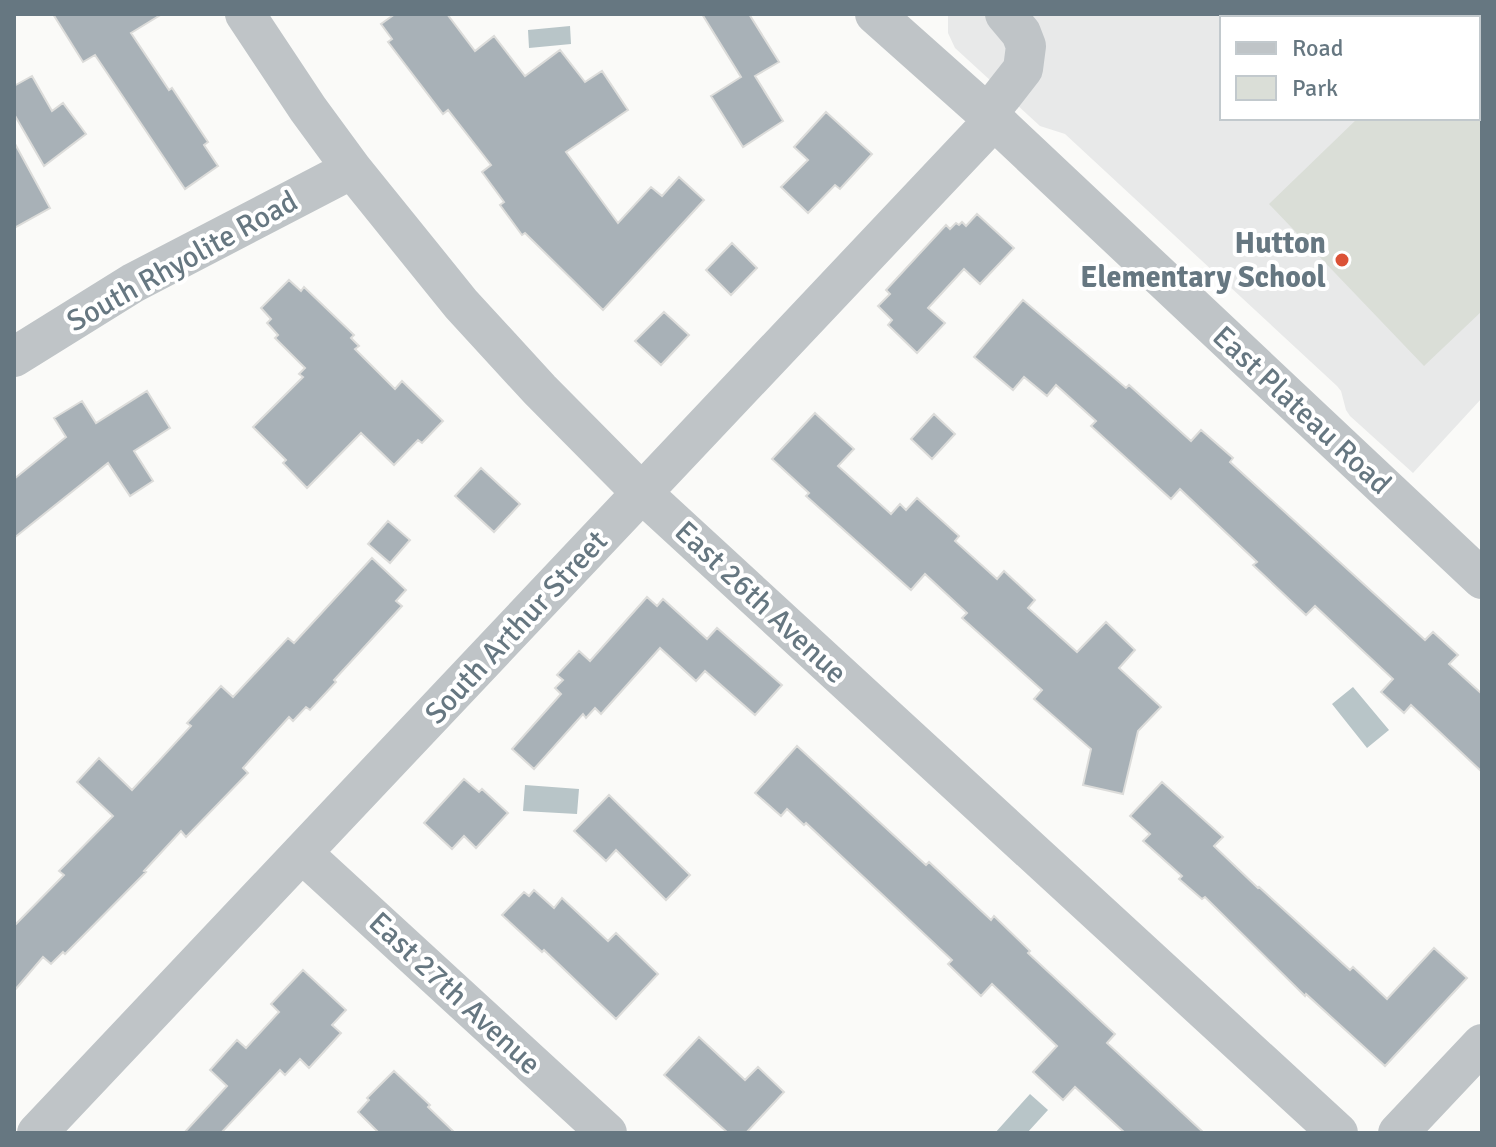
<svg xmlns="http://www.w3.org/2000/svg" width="1496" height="1147" viewBox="0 0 1496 1147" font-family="Signika,sans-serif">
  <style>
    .built { fill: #e8e9e9; fill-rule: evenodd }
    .green { fill: #daded7 }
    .water { fill: #b8c5c8 }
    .building { fill: #a8b1b7; stroke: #dcdcda; stroke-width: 2 }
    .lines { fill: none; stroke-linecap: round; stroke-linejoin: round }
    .minor { stroke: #bfc4c7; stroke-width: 40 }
    .poi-dot { fill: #db5236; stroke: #fff; stroke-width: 3 }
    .labels { text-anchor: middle; stroke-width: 8; stroke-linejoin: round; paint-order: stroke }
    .poi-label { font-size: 30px; font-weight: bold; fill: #667781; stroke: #fff; text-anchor: end }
    .street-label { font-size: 30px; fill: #667781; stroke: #fff }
  </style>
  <rect width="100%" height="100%" fill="#fafaf8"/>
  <path class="built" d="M948,14H1482V398L1413,473L1350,416L1346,410L1341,391L1337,386L1065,134L1040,126L955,48L948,33ZM1222,18H1478V118H1222Z"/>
  <path class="green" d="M1436,14H1482V61L1478,60V18H1439Z
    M1478,112L1482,116V311L1424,366L1269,204L1358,118H1478Z"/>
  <path class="water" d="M570,26L571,44L529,48L528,30Z
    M1353,687L1389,730L1367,748L1332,704Z
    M525,785L579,789L577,814L523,811Z
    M1030,1094L1048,1110L1027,1133H995Z"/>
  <path class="building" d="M53,14H162L131,33L169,90L172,88L208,142L204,145L218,166L185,189L95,55L83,62Z
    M395,14H447L475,51L494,36L525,76L560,50L585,82L602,71L628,110L566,152L618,223L651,187L662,196L679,177L704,200L603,310L525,233L522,235L500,205L504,202L482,172L491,165L448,110L443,114L388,42L392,39L381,24Z
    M702,14H749L779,62L755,76L783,121L743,147L711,96L741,77Z
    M32,76L52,111L63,103L86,134L44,166L14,114V86Z
    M826,112L872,154L840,189L835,185L808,213L781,187L808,160L794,147Z
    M14,142L50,208L14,228Z
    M977,214L1014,248L980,284L964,269L928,308L945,323L917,353L888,325L892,320L878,306L890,294L886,290L946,225L950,229L956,223L959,225L962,222L966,226Z
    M732,243L757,268L731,295L706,270Z
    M289,280L301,291L304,287L354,335L351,338L359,346L355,349L395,389L402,381L443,421L422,443L418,440L394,465L361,433L307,488L283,463L286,460L253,427L303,377L299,374L305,368L275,338L278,335L267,323L271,319L261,308Z
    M1023,300L1126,388L1129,385L1191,441L1201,430L1233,458L1230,462L1425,640L1433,632L1458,655L1449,664L1482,694V772L1411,705L1404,713L1381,692L1393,679L1315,606L1306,615L1253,565L1257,562L1180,489L1171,499L1091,426L1096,421L1056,385L1047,396L1024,377L1013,390L974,357Z
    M664,312L689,335L661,365L635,341Z
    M147,391L170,428L134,451L153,481L130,496L108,463L14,538V479L66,437L54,418L82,401L96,423Z
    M815,413L854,449L838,466L891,514L900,504L906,510L917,498L959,536L955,541L997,579L1004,571L1035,600L1028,608L1077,652L1106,622L1135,650L1119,668L1161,707L1138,731L1123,794L1083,785L1091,749L1034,699L1042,690L962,618L967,613L925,574L911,590L806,496L809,493L772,459Z
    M934,414L955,434L932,459L911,439Z
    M481,468L520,504L494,532L455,496Z
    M388,521L410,540L390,563L368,544Z
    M372,558L406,590L396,601L402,606L334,680L336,682L310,710L306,707L293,721L289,717L243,768L248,773L186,837L181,831L144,871L146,872L65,954L63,952L51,964L43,957L14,991V926L64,875L59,871L113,816L77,782L99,758L132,790L191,726L187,723L221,686L233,697L288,638L294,643Z
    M647,597L657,606L663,599L707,639L717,628L782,685L755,715L705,671L696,681L660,648L601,714L595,708L586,718L583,714L534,769L512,749L561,694L555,688L563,680L557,675L579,651L590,661Z
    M797,746L926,865L929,862L991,920L994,916L1030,951L1028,953L1115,1034L1107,1043L1204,1133H1125L1075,1087L1063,1100L1033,1072L1057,1046L992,984L981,996L948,964L952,960L806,823L804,825L787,809L781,816L755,793Z
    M464,779L479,792L482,789L508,813L476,848L464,836L452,849L424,823Z
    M1162,782L1223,837L1214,846L1258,888L1259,887L1350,970L1353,967L1387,999L1434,948L1467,978L1385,1066L1306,994L1305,996L1205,897L1202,899L1179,879L1182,876L1143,841L1150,834L1130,816Z
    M609,795L690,875L666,900L616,850L606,861L574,831Z
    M534,890L554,908L562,898L608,941L616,933L658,974L616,1019L544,950L542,952L502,915L524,892L529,896Z
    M303,970L346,1010L332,1025L341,1033L309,1068L300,1059L285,1075L280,1070L221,1133H184L227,1086L210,1070L237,1040L246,1048L279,1012L271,1004Z
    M699,1037L745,1080L758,1067L784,1092L746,1133H728L664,1075Z
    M394,1071L430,1105L428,1107L455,1133H379L358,1112L369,1100L367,1098Z"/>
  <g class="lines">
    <path class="minor" d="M245,14L308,109L352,169L461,304L540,390L642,493L1338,1133
      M875,14L994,120L1482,579
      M987,115L1023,69L1026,46L1021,33L1005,14
      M14,357L133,283L352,169
      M302,853L607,1133
      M37,1133L994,120
      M1398,1133L1482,1044"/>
  </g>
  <circle class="poi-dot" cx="1342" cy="260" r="8"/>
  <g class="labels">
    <g class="poi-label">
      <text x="1326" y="253">Hutton<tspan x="1326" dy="34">Elementary School</tspan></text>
    </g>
    <g class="street-label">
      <text transform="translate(182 261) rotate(-29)" y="10">South Rhyolite Road</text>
      <text transform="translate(1302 410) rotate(43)" y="10">East Plateau Road</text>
      <text transform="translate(761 602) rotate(43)" y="10">East 26th Avenue</text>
      <text transform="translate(516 627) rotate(-47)" y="10">South Arthur Street</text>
      <text transform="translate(455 993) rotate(43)" y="10">East 27th Avenue</text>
    </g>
  </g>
  <rect width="1496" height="1147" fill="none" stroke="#667781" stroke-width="32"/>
  <rect x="1220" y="16" width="260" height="104" fill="#ffffff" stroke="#c2c9cd" stroke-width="2"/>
  <rect x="1236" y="42" width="40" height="12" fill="#bfc4c7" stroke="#c2c9cd" stroke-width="2"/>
  <text x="1292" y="56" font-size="24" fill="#667781">Road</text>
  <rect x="1236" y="76" width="40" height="24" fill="#daded7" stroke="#c2c9cd" stroke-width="2"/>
  <text x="1292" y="96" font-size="24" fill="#667781">Park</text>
</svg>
